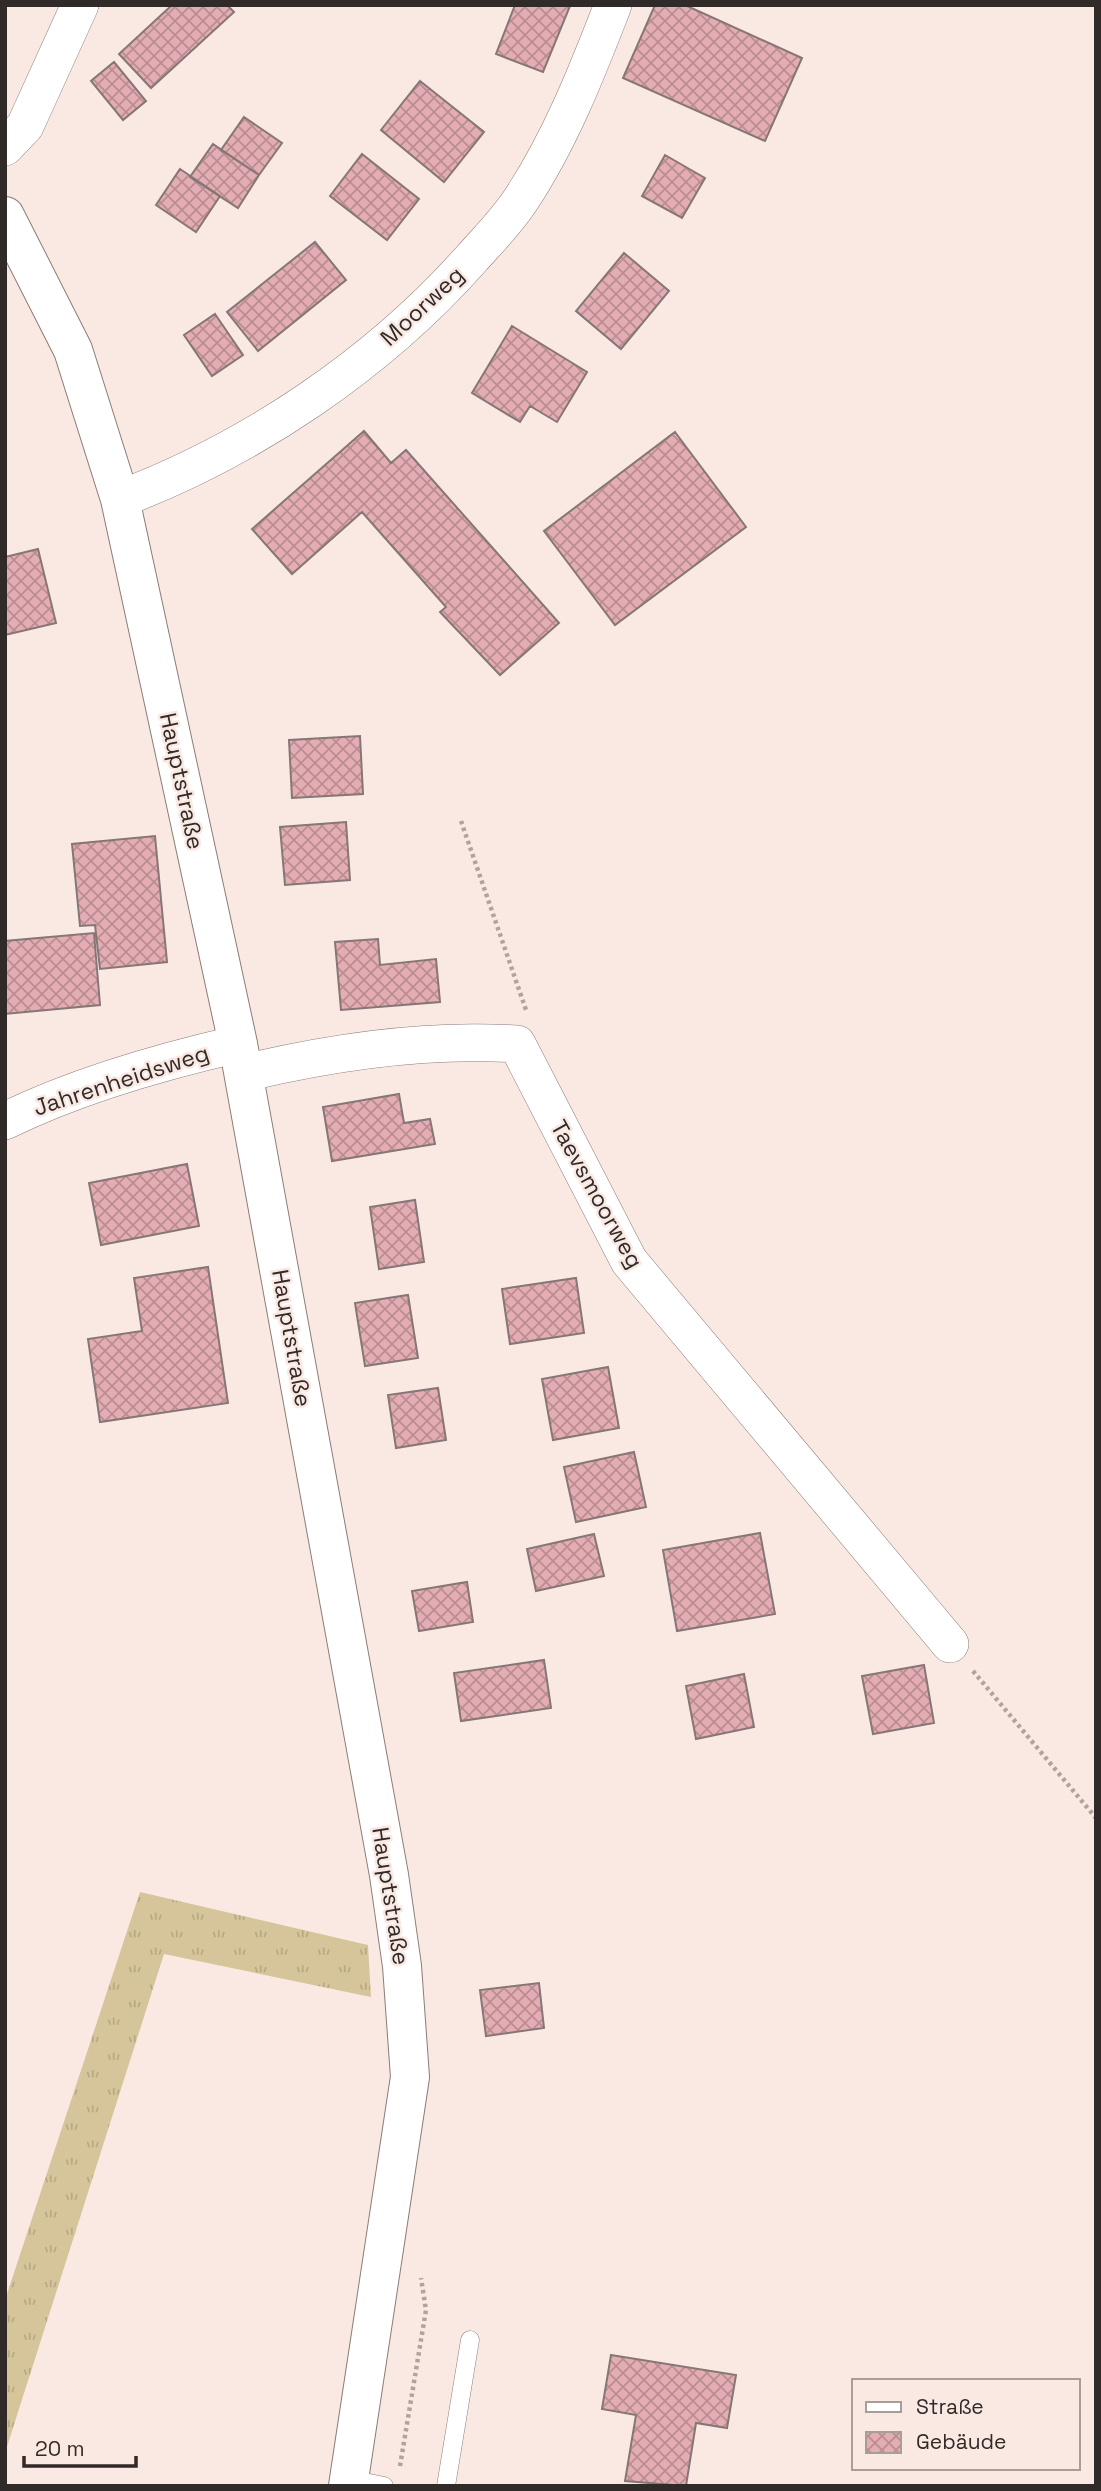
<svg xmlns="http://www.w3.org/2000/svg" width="1101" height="2491" viewBox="0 0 1101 2491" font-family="'Space Grotesk',sans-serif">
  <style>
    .grass { fill: url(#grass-tufts) }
    .building { fill: url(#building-cross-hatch); stroke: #867677; stroke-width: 2 }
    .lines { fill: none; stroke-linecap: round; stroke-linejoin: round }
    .lane-casing { stroke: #8b7c77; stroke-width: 19 }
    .street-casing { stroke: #8b7c77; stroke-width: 38 }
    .secondary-casing { stroke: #8b7c77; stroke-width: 40 }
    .path { stroke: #b0a39e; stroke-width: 4.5; stroke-dasharray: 3.5 3.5; stroke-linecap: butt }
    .lane { stroke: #fff; stroke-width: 18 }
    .street { stroke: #fff; stroke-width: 37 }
    .secondary { stroke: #fff; stroke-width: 38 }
    .labels { text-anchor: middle; stroke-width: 5; stroke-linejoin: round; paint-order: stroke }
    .street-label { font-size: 23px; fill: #302a28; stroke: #fae9e3 }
  </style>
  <defs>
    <pattern id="grass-tufts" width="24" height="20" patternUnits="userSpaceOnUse" patternTransform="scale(1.75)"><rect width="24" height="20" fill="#d6c59a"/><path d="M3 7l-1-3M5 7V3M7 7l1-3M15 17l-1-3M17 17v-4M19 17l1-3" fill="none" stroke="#b8a985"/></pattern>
    <pattern id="building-cross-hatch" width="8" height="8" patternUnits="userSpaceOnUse" patternTransform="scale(1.75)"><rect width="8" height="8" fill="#e4adb3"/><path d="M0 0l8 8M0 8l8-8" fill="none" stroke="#b98d92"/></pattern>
  </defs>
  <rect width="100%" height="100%" fill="#fae9e3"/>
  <path class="grass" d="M140,1892L368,1945L371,1997L164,1954L5,2453V2300Z"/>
  <path class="building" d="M172,5H227L234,12L151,88L119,54Z
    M515,5L570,6L543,72L496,54Z
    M655,5H685L802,58L765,141L623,78Z
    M114,62L146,101L123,120L91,81Z
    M420,81L484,132L444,182L381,130Z
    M244,117L282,143L259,175L221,150Z
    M213,144L259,175L238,208L190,177Z
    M362,154L419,199L387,240L330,196Z
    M665,155L705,178L682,218L642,196Z
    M180,169L220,196L196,232L156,205Z
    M315,242L346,280L258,351L227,312Z
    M624,253L669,291L621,349L576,311Z
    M215,314L243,355L212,376L184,335Z
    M512,326L587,372L557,422L530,406L520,422L472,393Z
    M364,431L391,463L406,450L559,623L500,675L440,612L446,607L362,512L292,574L252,529Z
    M675,432L746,527L615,625L544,531Z
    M38,549L56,623L5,635V557Z
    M360,736L363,794L292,798L289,740Z
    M346,822L350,880L285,885L280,827Z
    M155,836L167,962L100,969L95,925L80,926L72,844Z
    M94,933L100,1005L5,1014V941Z
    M378,939L380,965L436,959L440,1002L341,1010L335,942Z
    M399,1094L404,1123L430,1119L435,1144L332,1161L323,1107Z
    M187,1164L199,1226L101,1245L89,1183Z
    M415,1200L424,1262L379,1269L370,1207Z
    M208,1267L228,1403L100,1422L88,1339L142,1331L134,1278Z
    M576,1278L584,1333L510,1344L502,1289Z
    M408,1295L418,1358L365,1366L355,1303Z
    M608,1367L619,1428L553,1440L542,1379Z
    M438,1388L446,1440L396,1448L388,1395Z
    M634,1452L646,1507L576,1522L564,1467Z
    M760,1533L775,1614L677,1631L663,1550Z
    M594,1534L604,1576L536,1591L527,1549Z
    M467,1582L473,1622L419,1631L412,1591Z
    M544,1660L551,1708L461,1721L454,1673Z
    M924,1665L934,1723L873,1734L862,1676Z
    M744,1674L754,1727L696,1739L686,1686Z
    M539,1983L544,2028L486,2036L480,1990Z
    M611,2355L736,2375L727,2428L696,2423L686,2486L625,2481L636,2415L602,2409Z"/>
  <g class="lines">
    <g class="lane-casing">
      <path id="lane" d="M349,2479L384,2486
        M446,2486L470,2340"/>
    </g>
    <g class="street-casing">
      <path id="street" d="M5,147L25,126L80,5
        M120,499C252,449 378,364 472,258C488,240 506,222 520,201C560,141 587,72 613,5
        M244,1073C332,1052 425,1038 517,1044L629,1261L950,1644
        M5,1121C74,1087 164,1061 238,1044"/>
    </g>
    <g class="secondary-casing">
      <path id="secondary" d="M5,216L73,350L120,499L238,1044L389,1875L402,1966L410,2077L348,2486"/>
    </g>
    <path class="path" d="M461,821L526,1010
      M973,1671L1096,1818
      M400,2466L426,2310L421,2278"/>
    <use href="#lane" class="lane"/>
    <use href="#street" class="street"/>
    <use href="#secondary" class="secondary"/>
  </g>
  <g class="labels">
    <g class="street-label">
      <text transform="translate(422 306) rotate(-43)" y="8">Moorweg</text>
      <text transform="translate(182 781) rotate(78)" y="8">Hauptstraße</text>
      <text transform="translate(121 1080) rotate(-18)" y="8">Jahrenheidsweg</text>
      <text transform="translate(597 1194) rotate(61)" y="8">Taevsmoorweg</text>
      <text transform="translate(292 1338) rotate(80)" y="8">Hauptstraße</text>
      <text transform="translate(391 1896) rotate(81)" y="8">Hauptstraße</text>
    </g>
  </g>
  <rect width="1101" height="2491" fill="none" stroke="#302a28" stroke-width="14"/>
  <rect x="852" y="2379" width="228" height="91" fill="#fae9e3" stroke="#a99d98" stroke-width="2"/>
  <rect x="866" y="2402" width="35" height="10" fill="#ffffff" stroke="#a99d98" stroke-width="2"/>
  <text x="916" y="2414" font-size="21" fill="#302a28">Straße</text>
  <rect x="866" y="2432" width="35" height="21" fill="url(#building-cross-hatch)" stroke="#a99d98" stroke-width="2"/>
  <text x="916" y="2449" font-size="21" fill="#302a28">Gebäude</text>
  <path d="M24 2456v10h112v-10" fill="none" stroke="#302a28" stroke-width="3.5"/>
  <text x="35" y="2456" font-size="21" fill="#302a28" stroke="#fae9e3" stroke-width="5" paint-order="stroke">20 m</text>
</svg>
